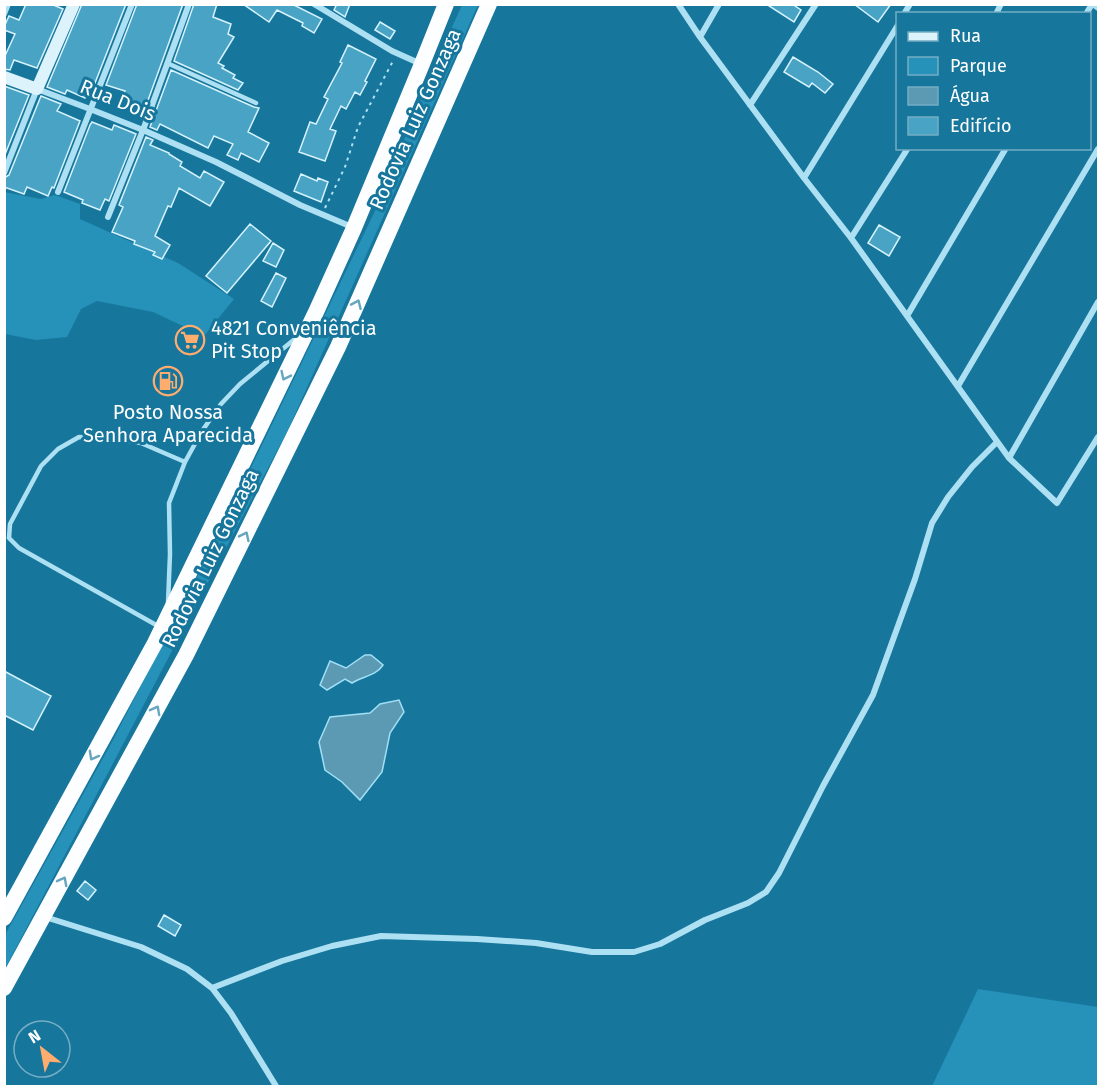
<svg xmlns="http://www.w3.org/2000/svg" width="1103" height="1091" viewBox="0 0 1103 1091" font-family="'Fira Sans',sans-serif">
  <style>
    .green { fill: #2691b9 }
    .water { fill: #5b9ab2; stroke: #a0dff5; stroke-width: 1.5 }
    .building { fill: #48a3c5; stroke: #d5f2fd; stroke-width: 1.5 }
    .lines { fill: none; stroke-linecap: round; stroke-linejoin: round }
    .path { stroke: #ade0f2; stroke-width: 2; stroke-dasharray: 3 4.5; stroke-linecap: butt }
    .service { stroke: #ade0f2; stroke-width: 4.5 }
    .minor { stroke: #ade0f2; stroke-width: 6 }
    .secondary { stroke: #dcf3fc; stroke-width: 12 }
    .trunk { stroke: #fcfeff; stroke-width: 16 }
    .oneway { stroke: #67a6bf }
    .labels { text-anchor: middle; stroke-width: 6; stroke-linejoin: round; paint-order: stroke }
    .street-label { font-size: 20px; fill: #fff; stroke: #17769c }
    .poi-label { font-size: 20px; fill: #fff; stroke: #17769c; text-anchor: start }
  </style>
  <rect width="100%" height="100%" fill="#17769c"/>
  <path class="green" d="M462,5H478L288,430L5,969V935L112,742L218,536L375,211L433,69Z
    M4,192L41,199L55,195L80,204V219L178,263L234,299L204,336L153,312L97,301L81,309L67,337L36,340L5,334Z
    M978,989L1098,1007V1086H932Z"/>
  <path class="water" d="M365,655H371L383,665C376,676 363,676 352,683L345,679L327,690L320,685L330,661L346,668Z
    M399,700L404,712L390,733L382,772L360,800L342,782L325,770L319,742L330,717L370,713L380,704Z"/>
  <path class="building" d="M26,4H51L63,9L37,68L14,60L10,70L4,69V58L15,34L4,30V27L9,16L19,20Z
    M82,4H126L93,88L90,87L85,98L67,90L65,94L47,87Z
    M137,4H183L143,114L119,102L125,91L106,85Z
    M194,4H217L213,17L231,24L228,34L234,37L218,63L224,66L222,68L235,75L233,78L243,83L238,90L174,61Z
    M243,4H292L322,19L314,33L302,26L303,23L277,10L269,22Z
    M337,4H350L345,17L334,10Z
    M766,4H792L801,10L794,22Z
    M854,4H891L878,22Z
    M380,22L395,31L390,39L375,30Z
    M348,45L376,59L365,81L367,82L360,95L355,92L346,109L341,106L330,129L336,131L325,161L299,152L310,122L316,124L328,99L324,97L342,63L340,62Z
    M793,57L818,72L833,84L825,93L812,83L809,87L784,72Z
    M171,70L254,107L259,108L248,132L269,143L259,162L241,153L238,160L227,155L233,144L214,136L208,148L160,124L157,130L150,127Z
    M4,86L29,95L4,157Z
    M41,96L61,104L57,111L80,121L54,188L52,187L48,196L27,187L24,194L4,187V178L9,175Z
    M92,122L112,130L114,125L136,134L109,201L105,199L100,210L82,203L83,200L64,192L90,125Z
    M146,137L153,140L150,145L169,153V154L182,162L180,166L200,178L204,171L224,182L210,206L179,188L171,207L168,206L155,236L170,245L162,259L153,255L155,252L134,244L135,241L112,232L123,207L119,205Z
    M301,174L317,181L318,178L328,182L321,202L294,191Z
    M250,224L271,241L227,293L206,276Z
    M879,225L900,237L889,256L868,243Z
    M273,243L284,250L276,267L263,261Z
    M276,273L286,278L272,307L261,301Z
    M4,671L51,696L33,730L4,715Z
    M85,881L96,890L88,900L77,891Z
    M164,915L181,925L175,936L158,926Z"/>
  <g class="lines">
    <path class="path" d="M325,208L345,167L358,127L393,61"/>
    <path class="service" d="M167,63L256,103
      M168,603L170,554L169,503L185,462L202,431L221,404L240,384L296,338
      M158,626L19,548L9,538L10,524L41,466L58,449L79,437L113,439L141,443L185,462"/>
    <path class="minor" d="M314,4L392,51L421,64
      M678,4L700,37L804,178L851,238L1009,458L1057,503L1098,437
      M1093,4L1098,8
      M4,14L8,4
      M904,14L910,4
      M996,14L1001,4
      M1086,14L1092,4
      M700,37L719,4
      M750,105L816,4
      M4,173L37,89L90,109L143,130L216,162L300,205L352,227
      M804,178L898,25
      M58,192L132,4
      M108,217L143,130L189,4
      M851,238L908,148
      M907,316L1006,148
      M958,386L1098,149
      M1009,458L1098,302
      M45,917L141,947L187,969L212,988L231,1013L276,1086
      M212,988L282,961L332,946L381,936L477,939L536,943L592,952H634L660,944L705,920L748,903L766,892L779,873L823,786L873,695L915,579L932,523L948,497L972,467L997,442"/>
    <path class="secondary" d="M4,77L37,89L74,4"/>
    <path class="trunk" d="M4,918L155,643L316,312L354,228L422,64L446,4
      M4,988L186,655L338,347L489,4"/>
  </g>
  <defs><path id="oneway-chevron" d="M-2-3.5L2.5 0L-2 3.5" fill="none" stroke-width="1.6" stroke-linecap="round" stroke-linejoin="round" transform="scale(1.5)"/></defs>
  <g class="oneway">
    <use href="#oneway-chevron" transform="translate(357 304) rotate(-66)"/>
    <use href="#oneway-chevron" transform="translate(285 376) rotate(116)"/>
    <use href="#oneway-chevron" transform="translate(245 536) rotate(-64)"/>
    <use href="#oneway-chevron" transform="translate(156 710) rotate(-62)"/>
    <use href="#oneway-chevron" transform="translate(93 756) rotate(119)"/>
    <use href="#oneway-chevron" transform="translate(63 881) rotate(-62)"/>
  </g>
  <defs>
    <g id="supermarket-ring" transform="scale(1.5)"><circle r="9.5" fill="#17769c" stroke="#ffad6f" stroke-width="1.5"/><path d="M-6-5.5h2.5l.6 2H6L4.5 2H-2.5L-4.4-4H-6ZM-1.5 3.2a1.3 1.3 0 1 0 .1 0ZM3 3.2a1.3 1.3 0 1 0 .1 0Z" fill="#ffad6f"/></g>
    <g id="fuel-ring" transform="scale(1.5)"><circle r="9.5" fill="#17769c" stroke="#ffad6f" stroke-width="1.5"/><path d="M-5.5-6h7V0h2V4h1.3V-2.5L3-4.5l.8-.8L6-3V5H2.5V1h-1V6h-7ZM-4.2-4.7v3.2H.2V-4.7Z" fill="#ffad6f"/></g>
  </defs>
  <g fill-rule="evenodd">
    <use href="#supermarket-ring" x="190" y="340"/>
    <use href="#fuel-ring" x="168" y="381"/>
  </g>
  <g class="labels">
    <g class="street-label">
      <text transform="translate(118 100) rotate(22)" y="7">Rua Dois</text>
      <text transform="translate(415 119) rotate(-66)" y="7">Rodovia Luiz Gonzaga</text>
      <text transform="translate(210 558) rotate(-64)" y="7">Rodovia Luiz Gonzaga</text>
    </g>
    <g class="poi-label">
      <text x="211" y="335">4821 Conveniência<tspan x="211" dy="23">Pit Stop</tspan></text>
      <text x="168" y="419" text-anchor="middle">Posto Nossa<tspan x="168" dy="23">Senhora Aparecida</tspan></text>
    </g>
  </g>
  <rect width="1103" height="1091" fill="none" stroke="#ffffff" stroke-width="12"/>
  <rect x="896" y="12" width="195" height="138" fill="#17769c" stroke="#74adc4" stroke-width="1.5"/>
  <rect x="908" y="32" width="30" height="9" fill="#dcf3fc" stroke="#74adc4" stroke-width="1.5"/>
  <text x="950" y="42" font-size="18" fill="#ffffff">Rua</text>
  <rect x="908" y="57" width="30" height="18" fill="#2691b9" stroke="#74adc4" stroke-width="1.5"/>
  <text x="950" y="72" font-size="18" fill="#ffffff">Parque</text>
  <rect x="908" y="87" width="30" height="18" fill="#5b9ab2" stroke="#74adc4" stroke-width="1.5"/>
  <text x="950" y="102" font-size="18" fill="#ffffff">Água</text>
  <rect x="908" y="117" width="30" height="18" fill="#48a3c5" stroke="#74adc4" stroke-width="1.5"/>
  <text x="950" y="132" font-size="18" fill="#ffffff">Edifício</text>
  <g transform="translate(42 1049) rotate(329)"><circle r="28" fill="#17769c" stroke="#74adc4" stroke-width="1.5"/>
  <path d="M0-4.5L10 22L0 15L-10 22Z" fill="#ffad6f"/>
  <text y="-9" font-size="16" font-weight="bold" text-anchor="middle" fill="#ffffff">N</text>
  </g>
</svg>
